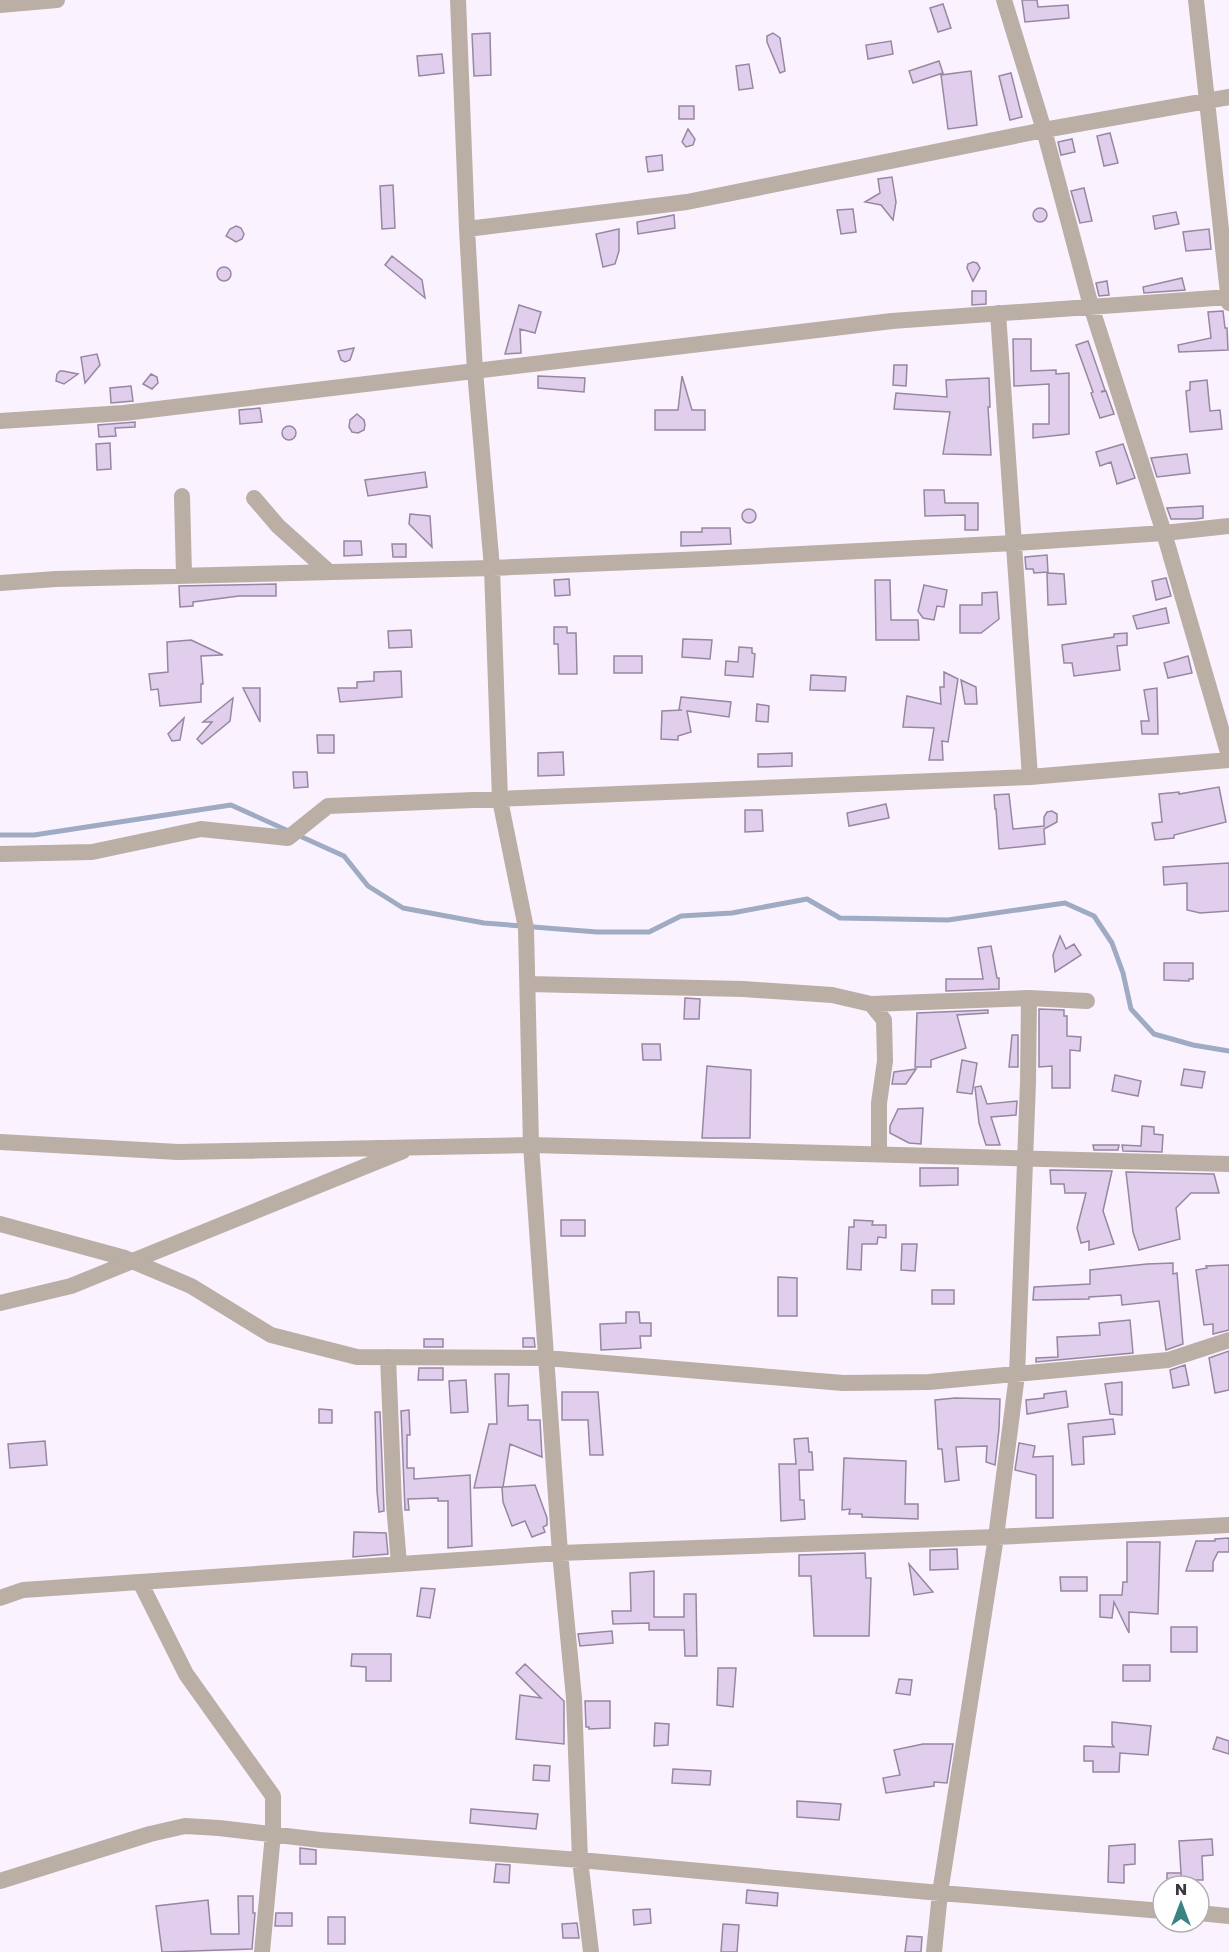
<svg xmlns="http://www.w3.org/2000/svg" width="1229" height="1952" viewBox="0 0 1229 1952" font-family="Poppins,sans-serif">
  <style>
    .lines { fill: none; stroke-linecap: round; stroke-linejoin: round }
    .stream { stroke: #9faac3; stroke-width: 5 }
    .building { fill: #e1ceed; stroke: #9787a1; stroke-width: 1.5 }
    .minor { stroke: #baaea5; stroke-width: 16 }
    .tertiary { stroke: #baaea5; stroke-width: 16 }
  </style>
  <rect width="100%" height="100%" fill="#faf3ff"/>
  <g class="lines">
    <path class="stream" d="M0,835H34L231,805L344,856L368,886L403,908L484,923L597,932H649L681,916L732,913L807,899L840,918L948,920L1065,903L1094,916L1112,943L1123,973L1131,1009L1154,1034L1193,1045L1229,1051"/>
  </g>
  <path class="building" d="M1022,0H1037L1038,7L1068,5L1069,18L1025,22Z
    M943,4L951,28L938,32L930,8Z
    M490,33L491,75L474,76L472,34Z
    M773,33L780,38L785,71L780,73L767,42V36Z
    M891,41L893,54L868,59L866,45Z
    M442,54L444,73L419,76L417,56Z
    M939,61L943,73L913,83L909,71Z
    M749,64L753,88L739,90L736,66Z
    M971,71L977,125L948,129L941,75Z
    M1011,73L1022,117L1010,120L999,76Z
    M679,106H694V119H679Z
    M688,129L695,139L693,145L686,147L682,142Z
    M1110,133L1118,163L1104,166L1097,136Z
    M1072,139L1075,152L1061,155L1058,142Z
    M662,155L663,170L648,172L646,157Z
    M892,177L896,202L893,220L881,205L865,202L880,193L878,179Z
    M393,185L395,228L382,229L380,186Z
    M1084,188L1092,221L1080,223L1071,191Z
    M1033 215a7 7 0 1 1 14 0a7 7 0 1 1-14 0Z
    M853,209L856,232L841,234L837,210Z
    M1176,212L1179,224L1155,229L1153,216Z
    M674,215L675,228L638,234L637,222Z
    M236,226L241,228L244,234L242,239L236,242L226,236L230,229Z
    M619,229V251L615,264L603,267L596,234Z
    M1209,229L1211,249L1186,251L1183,232Z
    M392,256L422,280L425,298L385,265Z
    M973,262L977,263L980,268L973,281L967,268L968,264Z
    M217 274a7 7 0 1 1 14 0a7 7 0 1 1-14 0Z
    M1182,278L1185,290L1144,293L1143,287Z
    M1107,281L1109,295L1099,296L1096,283Z
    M972,291H986V304L972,305Z
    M519,305L541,312L535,333L520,329L521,353L505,354Z
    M1223,311L1225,328H1227L1228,350L1179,352L1178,345L1211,338L1208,312Z
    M1013,339H1031V371L1056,370V374L1069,373V434L1033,438V424H1049V384L1014,386Z
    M1088,341L1105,390L1101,392L1106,391L1114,414L1100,418L1091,393L1093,392L1076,345Z
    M354,348L350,360L345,362L341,360L338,351Z
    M97,354L100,365L85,383L81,357Z
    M894,365H907L906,386L893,385Z
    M60,371H63L78,374L64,384L56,381L57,374Z
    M151,374L157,377L158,383L152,389L143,384Z
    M538,376L585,378L584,392L538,388Z
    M682,376L692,410H705V430H655V410H678Z
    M989,378L990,407H988L991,455L943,454L950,412L894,409L896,393L947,397L946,380Z
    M1207,380L1210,411L1220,410L1222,429L1190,432L1186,391L1190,390V382Z
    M131,386L133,401L111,403L110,388Z
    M260,408L262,422L240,424L239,410Z
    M357,414L364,420L365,425L364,430L358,433L352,432L349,427L350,420Z
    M135,422V427L115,428L116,436L99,437L98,425Z
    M282 433a7 7 0 1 1 14 0a7 7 0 1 1-14 0Z
    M110,443L111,469L97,470L96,444Z
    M1123,444L1135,478L1117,484L1111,462L1100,466L1096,452Z
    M1187,454L1190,473L1157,477L1151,458Z
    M425,472L427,487L368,496L365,480Z
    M924,490H944L945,503H978V530H965V515L925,516Z
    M1203,506V518L1196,519H1171L1167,508Z
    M742 516a7 7 0 1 1 14 0a7 7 0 1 1-14 0Z
    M410,514L430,516L432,547L409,524Z
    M702,528H730L731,544L681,546V532H702Z
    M344,541H361L362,555L344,556Z
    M392,544H406V557H393Z
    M1047,555L1048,572L1034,573L1033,569H1026L1025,557Z
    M1047,573L1064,574L1066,604L1048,605Z
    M1166,578L1171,596L1156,600L1152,581Z
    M569,579L570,595L555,596L554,580Z
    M875,580H890L891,620H918L919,640H876Z
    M276,584V596H239L193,602V606L180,607L179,586Z
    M924,585L947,590L944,607L937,606L934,620L923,618L918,611Z
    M997,592L999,619L981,633H960V605H982V593Z
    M1166,608L1169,623L1137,629L1133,616Z
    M554,627H567V633H576L577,674H559L558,644H554Z
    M411,630L412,647L389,648L388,631Z
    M1127,633V645L1117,646L1120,670L1074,676L1072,663H1064L1062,645L1114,637V634Z
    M683,639L712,640L710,659L682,657Z
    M191,640L223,655L201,656L203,684H201V702L160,706L158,689L151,690L149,674L168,672L167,642Z
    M739,647L752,648V653L755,654L753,677L725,675L726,661L738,662Z
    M614,656H642V673H614Z
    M1188,656L1192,673L1168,678L1164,663Z
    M401,671L402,697L340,702L338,688H357V682L374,681V672Z
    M944,672L958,679L948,742L942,741L943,760H929L934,728L903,727L906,702L907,696L941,704L940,687H944Z
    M811,675L846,677L845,691L810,690Z
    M961,680L976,687L977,704H965Z
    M243,688H260V722Z
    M1157,688L1158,734H1142L1141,721H1149L1144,690Z
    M681,697L731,702L729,717L687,711L691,732L678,736V740L661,739L662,711L682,710H679Z
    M233,698L230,721L202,744L197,739L212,722H203Z
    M757,704L769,706L768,722L756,721Z
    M184,718L180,740L172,741L168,734Z
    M317,735H334V753H318Z
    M563,752L564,775L538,776V753Z
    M792,753V766L758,767V754Z
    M293,772H307L308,787L294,788Z
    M1219,787L1226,822L1174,835V838L1155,840L1152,823L1162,822L1159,794L1179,792V794Z
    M1009,794L1013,829L1044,826V817L1047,812L1052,811L1057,814V822L1044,829L1045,844L999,849L996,809H995L994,795Z
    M886,804L889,818L849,826L847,813Z
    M745,810H762L763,831L745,832Z
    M1229,863V911L1200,913L1187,910V883L1164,885L1163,867Z
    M1060,936L1066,949L1074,944L1081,955L1055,972L1053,955Z
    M991,946L997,978H999V989L946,991V979H983L978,948Z
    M1164,963H1193V979H1189V981L1164,980Z
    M685,998L700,999L699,1019H684Z
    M1039,1009L1064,1010V1016H1067V1036L1081,1037L1080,1051L1070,1050V1088H1052V1066L1039,1067Z
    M988,1010V1013L957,1015L966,1048L931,1060V1067H915L917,1013Z
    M1012,1035H1018V1067H1009Z
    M642,1044H660L661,1060H643Z
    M962,1060L977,1063L972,1094L957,1092Z
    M707,1066L751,1070L750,1138H702Z
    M916,1069L906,1084H892L894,1072Z
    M1184,1069L1205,1072L1202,1088L1181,1085Z
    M1115,1075L1141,1081L1138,1096L1112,1091Z
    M981,1086L987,1104L1017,1101L1016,1115L991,1117L1000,1145H986L979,1123L975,1087Z
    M923,1108L921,1144L909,1143L890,1133V1126L898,1109Z
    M1142,1126L1154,1127V1134L1163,1135L1162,1152L1123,1151L1122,1145L1141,1146Z
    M1093,1145H1119L1118,1150H1094Z
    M920,1168H958V1185L920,1186Z
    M1050,1170L1112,1171L1103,1211L1114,1244L1089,1250V1241L1081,1243L1077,1228L1086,1193H1065L1064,1184H1051Z
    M1126,1172L1214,1174L1219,1193H1191L1176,1208L1180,1239L1139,1250L1133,1232Z
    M561,1220H585V1236H561Z
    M854,1220L873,1221L872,1225H886V1238L878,1237L877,1244H862L861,1270L847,1269L849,1227H854Z
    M902,1244H917L915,1271L901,1270Z
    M1173,1263V1274L1177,1273L1183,1344L1166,1350L1159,1301L1122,1305L1121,1295L1089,1297V1299L1033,1300L1034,1287L1090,1284V1270L1147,1264Z
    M1229,1265V1330L1213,1334V1324L1204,1325L1196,1270L1207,1268L1206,1266Z
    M778,1277L797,1278V1316H778Z
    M932,1290H954V1304H932Z
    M626,1312H639L640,1323H651V1336H640L641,1348L601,1350L600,1324L626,1323Z
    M1130,1320L1133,1353L1036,1362V1358L1058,1357L1057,1337L1100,1335L1099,1323Z
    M523,1338H534L535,1347H523Z
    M424,1339H443V1347H424Z
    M1229,1351V1390L1215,1393L1209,1358Z
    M1185,1365L1189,1385L1173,1388L1170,1370Z
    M419,1368H443V1380H418Z
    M495,1374H509L508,1406L528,1405V1420H540L542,1457L510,1444L503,1487L535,1485L547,1518V1525L543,1527L545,1532L532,1537L525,1521L512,1526L503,1502L502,1487L474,1488L489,1424H497Z
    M466,1380L468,1412L451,1413L449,1381Z
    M1122,1382V1415L1110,1414L1105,1384Z
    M1066,1391L1068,1407L1027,1414L1026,1400L1044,1398V1394Z
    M562,1392H598L603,1455H590L588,1420H562Z
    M955,1398L1000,1399L999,1429L995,1465L986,1462L987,1446L956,1447L959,1480L945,1482L942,1449H938L935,1400Z
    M319,1409L332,1410V1423H319Z
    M409,1410L410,1435H407V1468H414V1479L470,1475L472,1546L448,1548V1501H438V1498L408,1499L409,1510H405L401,1411Z
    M375,1412H380L384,1511L379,1512L377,1491Z
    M1113,1419L1115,1434L1083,1437L1084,1464L1072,1465L1068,1424Z
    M808,1438L809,1452H812L813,1470H799L800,1500H804L805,1519L781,1521L779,1464H796L794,1439Z
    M45,1441L47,1465L10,1468L8,1444Z
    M1019,1443L1035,1446L1033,1457L1053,1456V1518H1036V1475L1015,1470Z
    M844,1458L906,1461L905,1504H918V1519L862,1517V1514H849L850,1509L842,1510Z
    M354,1532L386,1533L388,1554L353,1557Z
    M1229,1538V1552H1218L1213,1562V1571H1186L1196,1541H1215V1539Z
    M1127,1542H1160L1158,1614L1129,1612V1633L1114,1602L1112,1618L1100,1617V1595H1122L1123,1582H1127Z
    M957,1549L958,1569L930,1570V1550Z
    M865,1553L866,1578H871L869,1636H814L811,1576H799V1555Z
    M909,1564L933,1592L914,1595Z
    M654,1571V1617H684V1594H696L697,1656H685L684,1630H649V1623L613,1624L612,1611H631L630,1573Z
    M1060,1577H1087V1591H1061Z
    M421,1588L435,1589L430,1618L417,1616Z
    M1171,1627H1197V1652H1171Z
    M612,1631L613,1643L580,1646L578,1634Z
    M352,1654H391V1681H366V1667L351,1666Z
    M525,1664L564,1701V1744L516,1739L520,1695L541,1698L516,1673Z
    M1123,1665H1150V1681H1123Z
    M718,1668H736L733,1707L717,1705Z
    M899,1679L912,1680L910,1695L896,1693Z
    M585,1701H610V1728L589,1729V1727H586Z
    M1112,1722L1151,1726L1148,1755L1120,1753L1119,1772H1093V1761H1084V1746L1114,1747L1112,1744Z
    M655,1723L669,1724L668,1745L654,1746Z
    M1217,1737L1229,1741V1754L1213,1749Z
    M923,1744H953L947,1783L934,1782V1786L886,1793L883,1778L900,1775L894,1750Z
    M534,1765L550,1766L549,1781L533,1780Z
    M673,1769L711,1771L710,1785L672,1783Z
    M797,1801L841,1804L839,1820L797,1817Z
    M471,1809L538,1814L536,1829L470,1823Z
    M1212,1839L1213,1855L1202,1856L1203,1880H1182L1181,1874V1886H1167V1873H1181L1179,1841Z
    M1135,1844V1864L1124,1865V1883L1108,1882L1109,1846Z
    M300,1848L316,1850V1864H300Z
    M496,1864L510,1865L509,1883L494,1882Z
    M747,1890L778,1893L777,1906L746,1903Z
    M238,1896H253V1913H255L252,1949L162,1952L156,1906L208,1900L211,1934H239Z
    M650,1909L651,1923L634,1925L633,1910Z
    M276,1913H292V1926H275Z
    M328,1917H345V1944H328Z
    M577,1923L579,1938H563L562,1924Z
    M723,1924L739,1925L737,1952H721Z
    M907,1936L922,1937L921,1952H905Z"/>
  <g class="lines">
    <path class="minor" d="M458,0L467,229L475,371L492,568L500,800L526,928L531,1145L560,1553L574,1698L580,1860L591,1952
      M1004,0L1044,130L1091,306L1164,533L1229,756
      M1196,0L1229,303
      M0,5L57,0
      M467,229L687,202L1044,130L1229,97
      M998,313L1030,777
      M0,421L124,413L892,321L1229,297
      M182,496L184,575
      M254,498L278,526L328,571
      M0,583L56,579L492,568L705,559L1014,543L1164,533L1229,526
      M0,854L92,852L201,829L288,838L328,806L1030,777L1229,760
      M528,984L743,989L832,995L871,1004L1029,998L1087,1001
      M871,1004L884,1020L885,1061L879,1103V1154
      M0,1224L125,1258L191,1286L271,1335L357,1357L546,1358L843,1383L929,1382L1168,1360L1229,1340
      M388,1357L394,1504L399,1564
      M140,1582L186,1674L273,1796V1834L262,1952
      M0,1598L23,1590L560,1553L996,1537L1229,1525
      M0,1881L150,1834L185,1826L219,1828L320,1840L580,1860L940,1893L1163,1911
      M1199,1913L1229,1916
      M934,1952L940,1893L996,1537L1017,1375L1028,1082L1029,998"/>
    <path class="tertiary" d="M0,1142L178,1152L531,1145L1229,1164
      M0,1303L71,1286L403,1151"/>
  </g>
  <g transform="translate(1181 1904)"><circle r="28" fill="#ffffff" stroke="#b2afb3" stroke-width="1.5"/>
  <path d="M0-4.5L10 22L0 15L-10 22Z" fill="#3a8382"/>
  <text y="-9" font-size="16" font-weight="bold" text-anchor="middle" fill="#3e3742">N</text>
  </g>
</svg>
